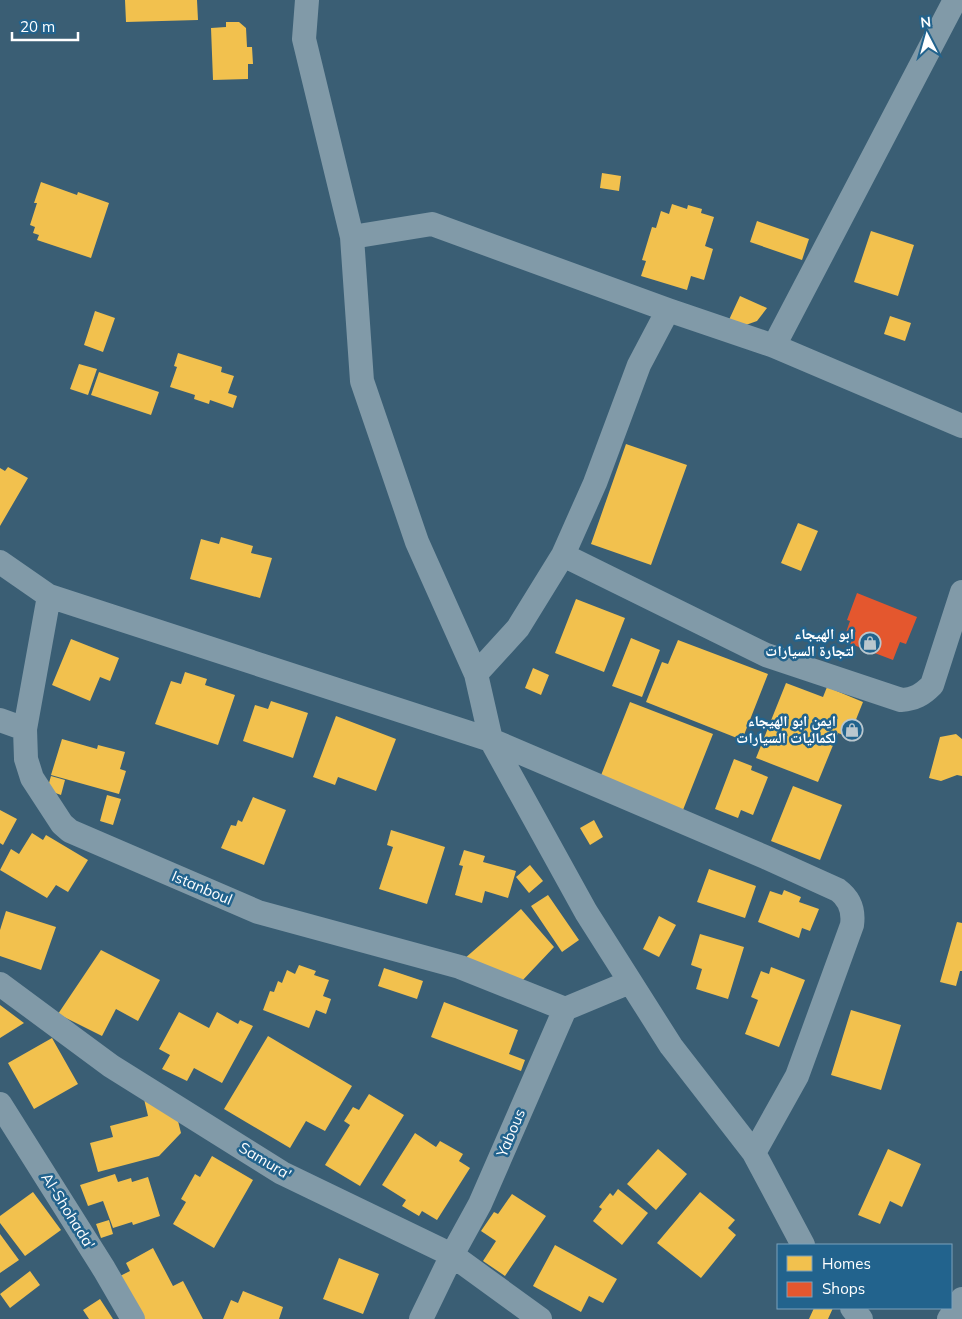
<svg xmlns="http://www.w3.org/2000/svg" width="962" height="1319" viewBox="0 0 962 1319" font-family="Mulish,'Noto Naskh Arabic',sans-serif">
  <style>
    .homes { fill: #f2c14e }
    .shops { fill: #e4572e }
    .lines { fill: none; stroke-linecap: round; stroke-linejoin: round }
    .minor { stroke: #819aa8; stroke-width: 24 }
    .labels { text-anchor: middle; stroke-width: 5; stroke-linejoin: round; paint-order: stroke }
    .poi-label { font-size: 15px; font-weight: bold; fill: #fff; stroke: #22638d; text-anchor: end }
    .street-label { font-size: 15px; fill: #fff; stroke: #22638d }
  </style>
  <rect width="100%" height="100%" fill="#3a5e74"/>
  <path class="homes" d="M125,0H197L198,20L126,22Z
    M226,22H239L246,28L247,47H252L253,64H248V79L213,80L211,28L226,27Z
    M602,173L621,176L619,191L600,188Z
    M41,182L77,195L78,192L109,203L91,258L37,240L39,235L33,233L35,227L30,225L37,203H34Z
    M672,204L687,209L688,205L702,209L701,213L714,217L705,246L713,249L704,280L691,276L687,290L641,276L646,261L642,260L652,227L656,228L661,211L669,214Z
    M757,221L809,239L802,260L750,242Z
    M871,231L914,245L898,296L854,282Z
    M740,296L767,308L757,321L743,326L728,322Z
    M95,311L115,318L103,352L84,345Z
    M890,316L911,323L905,341L884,334Z
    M178,353L222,367L221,372L234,376L228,393L237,396L233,408L210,400L209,404L194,399L195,395L170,387L177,367L174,366Z
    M79,364L97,369L88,395L70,389Z
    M99,372L159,392L151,415L91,395Z
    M626,444L687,465L651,565L591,544Z
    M8,467L28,478L0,526V468L5,471Z
    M798,523L818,531L801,571L781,563Z
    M221,537L253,546L251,553L272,558L260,598L190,579L201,539L219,544Z
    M576,599L625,618L604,672L555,653Z
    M631,638L660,650L642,697L612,686Z
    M71,639L119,658L110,681L100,677L90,701L52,685Z
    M678,640L768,674L742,740L646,702L662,662L668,664Z
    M533,668L549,675L541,695L525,688Z
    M185,672L207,679L205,685L235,695L218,745L155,724L171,681L181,684Z
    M786,683L823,697L827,687L863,702L849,737L838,733L818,782L756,758Z
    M271,701L308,713L293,758L243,741L255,705L268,709Z
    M630,702L713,734L681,815L598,783Z
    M336,716L396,739L376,791L338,777L335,785L313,777Z
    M956,734L962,739V776L957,775L941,781L929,778L940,737Z
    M62,739L97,749L98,745L125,752L120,769L126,771L119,794L51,775Z
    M734,759L752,766L751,770L768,777L753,815L741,810L738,818L715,809Z
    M51,776L65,780L61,795L47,790Z
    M793,786L842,805L820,860L771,841Z
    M107,795L121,799L113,825L100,821Z
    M253,797L286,810L264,865L221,848L231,825L236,826L238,820L242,822Z
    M0,810L17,819L3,845L0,843Z
    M594,820L603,837L590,845L580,828Z
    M391,830L445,847L427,904L379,889L393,847L387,845Z
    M32,833L43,840L46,835L88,860L68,892L56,885L47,898L0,870L11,849L19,854Z
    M464,850L485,856L483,862L516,871L508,898L485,891L482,903L455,895L463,866L459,865Z
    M530,865L543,881L529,893L516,877Z
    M709,869L756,886L745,918L697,902Z
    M784,890L801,897L799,902L819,909L810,931L802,928L799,938L758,922L770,891L782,895Z
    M548,895L579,940L562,952L531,906Z
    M521,909L554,947L521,982L464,959Z
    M6,911L56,927L41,970L0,956V930Z
    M659,916L676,925L659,957L643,949Z
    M957,922L962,923V971H960L956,986L940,982Z
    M700,934L744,947L728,999L696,989L702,969L691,965Z
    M101,950L160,980L138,1021L116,1009L102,1036L58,1014Z
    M299,965L316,971L314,975L329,980L323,996L331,999L326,1014L316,1010L309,1028L263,1010L270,991L274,992L278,981L282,983L287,970L295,974Z
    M771,967L805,980L779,1047L745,1034L758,1000L751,997L761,971L769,974Z
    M384,968L423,981L417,999L378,986Z
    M444,1002L518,1030L509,1054L525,1060L521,1071L431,1037Z
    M0,1005L24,1023L0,1038Z
    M851,1010L901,1025L881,1090L831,1075Z
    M179,1012L209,1028L217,1012L238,1024L240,1020L253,1026L222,1083L194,1068L187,1081L162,1069L170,1055L159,1049Z
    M268,1036L352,1086L325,1131L306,1121L290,1148L224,1109Z
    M52,1038L78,1084L34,1109L8,1063Z
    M369,1094L404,1115L360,1186L325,1165L350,1125L344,1121L353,1107L359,1110Z
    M144,1099L175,1109L181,1133L159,1156L98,1172L90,1143L113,1137L110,1126L148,1116Z
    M415,1133L436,1147L440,1141L463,1154L459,1161L470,1168L437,1220L422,1211L419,1216L402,1206L406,1200L382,1185Z
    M658,1149L687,1174L656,1210L627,1184Z
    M888,1149L921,1164L902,1207L890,1201L880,1224L858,1215Z
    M212,1156L253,1180L214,1248L173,1224L186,1202L181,1199L195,1174L200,1177Z
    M115,1174L118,1182L131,1178L132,1182L148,1177L160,1216L133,1225L132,1222L113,1228L103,1201L88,1206L80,1185Z
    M618,1189L648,1213L622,1245L593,1221L602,1209L599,1207L610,1193L613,1196Z
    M33,1192L61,1230L25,1256L0,1223V1216Z
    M700,1192L735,1220L728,1228L736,1235L701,1278L657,1243Z
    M512,1194L546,1216L505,1276L483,1261L496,1241L481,1231L494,1212L498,1214Z
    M109,1220L113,1234L101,1238L96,1224Z
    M0,1234L19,1260L0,1273Z
    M555,1245L617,1279L603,1303L589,1296L581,1312L533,1286Z
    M153,1248L173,1286L183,1281L203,1319H141L118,1277L130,1271L126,1263Z
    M339,1258L379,1274L363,1314L323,1299Z
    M30,1271L40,1285L10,1308L0,1294Z
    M243,1291L283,1307L279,1319H223L231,1300L238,1303Z
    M100,1299L113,1319H89L83,1310Z
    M814,1308H833L828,1319H809Z"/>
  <path class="shops" d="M857,593L917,617L906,644L900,642L893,660L843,641L850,621L847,620Z"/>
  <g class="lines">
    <path class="minor" d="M307,0L304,39L352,237L362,381L417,542L476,674L491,740L586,912L671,1046L754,1153L803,1245
      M352,237L432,224L668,310L774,346L962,426
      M774,346L955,0
      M563,555L595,483L639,365L668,310
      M0,562L49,596L25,729L26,759L32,778L62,824L70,831L258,912L460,967L565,1009L630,982
      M49,596L491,740L765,857L838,890C850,899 854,911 852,925L797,1076L754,1153
      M476,674L518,628L563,555L766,655L901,700C915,699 922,695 932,685L962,592
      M0,720L25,729
      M0,984L111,1066L282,1173L452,1255L540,1319
      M0,1104L104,1269L133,1319
      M852,1308L861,1319
      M421,1319L452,1255L480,1204L565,1009
      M949,1319L962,1299"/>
  </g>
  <defs>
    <g id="shop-ring" transform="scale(1.125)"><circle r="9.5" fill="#22638d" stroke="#bac7ce" stroke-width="1.5"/><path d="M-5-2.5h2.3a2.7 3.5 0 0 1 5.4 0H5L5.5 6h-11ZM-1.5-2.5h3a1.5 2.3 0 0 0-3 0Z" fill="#bac7ce"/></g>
  </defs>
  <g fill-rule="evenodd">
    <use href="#shop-ring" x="870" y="643"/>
    <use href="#shop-ring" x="852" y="730"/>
  </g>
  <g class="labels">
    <g class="poi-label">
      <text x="854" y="639">ابو الهيجاء<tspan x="854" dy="17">لتجارة السيارات</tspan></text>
      <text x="836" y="726">ايمن ابو الهيجاء<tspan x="836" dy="17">لكماليات السيارات</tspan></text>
    </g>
    <g class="street-label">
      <text transform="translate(202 888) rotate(23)" y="5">Istanboul</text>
      <text transform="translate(511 1133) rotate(-67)" y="5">Yabous</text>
      <text transform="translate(265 1161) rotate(31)" y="5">Samura'</text>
      <text transform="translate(68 1211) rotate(58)" y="5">Al-Shohada'</text>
    </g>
  </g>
  <rect x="777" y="1244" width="175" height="65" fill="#22638d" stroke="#7aa1bb"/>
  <rect x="787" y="1256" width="25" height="15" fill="#f2c14e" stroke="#7aa1bb"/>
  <text x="822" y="1269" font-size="15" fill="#ffffff">Homes</text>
  <rect x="787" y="1282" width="25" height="15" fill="#e4572e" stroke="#7aa1bb"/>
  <text x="822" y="1294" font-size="15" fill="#ffffff">Shops</text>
  <g transform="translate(927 35) rotate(354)" stroke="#22638d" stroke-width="4" paint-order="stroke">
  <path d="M0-4L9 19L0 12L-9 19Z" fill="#ffffff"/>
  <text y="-8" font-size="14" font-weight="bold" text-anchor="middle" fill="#ffffff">N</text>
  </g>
  <path d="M12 32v8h66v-8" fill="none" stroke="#ffffff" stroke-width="2.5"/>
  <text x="20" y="32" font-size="15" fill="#ffffff" stroke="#22638d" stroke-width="4" paint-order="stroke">20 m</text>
</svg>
